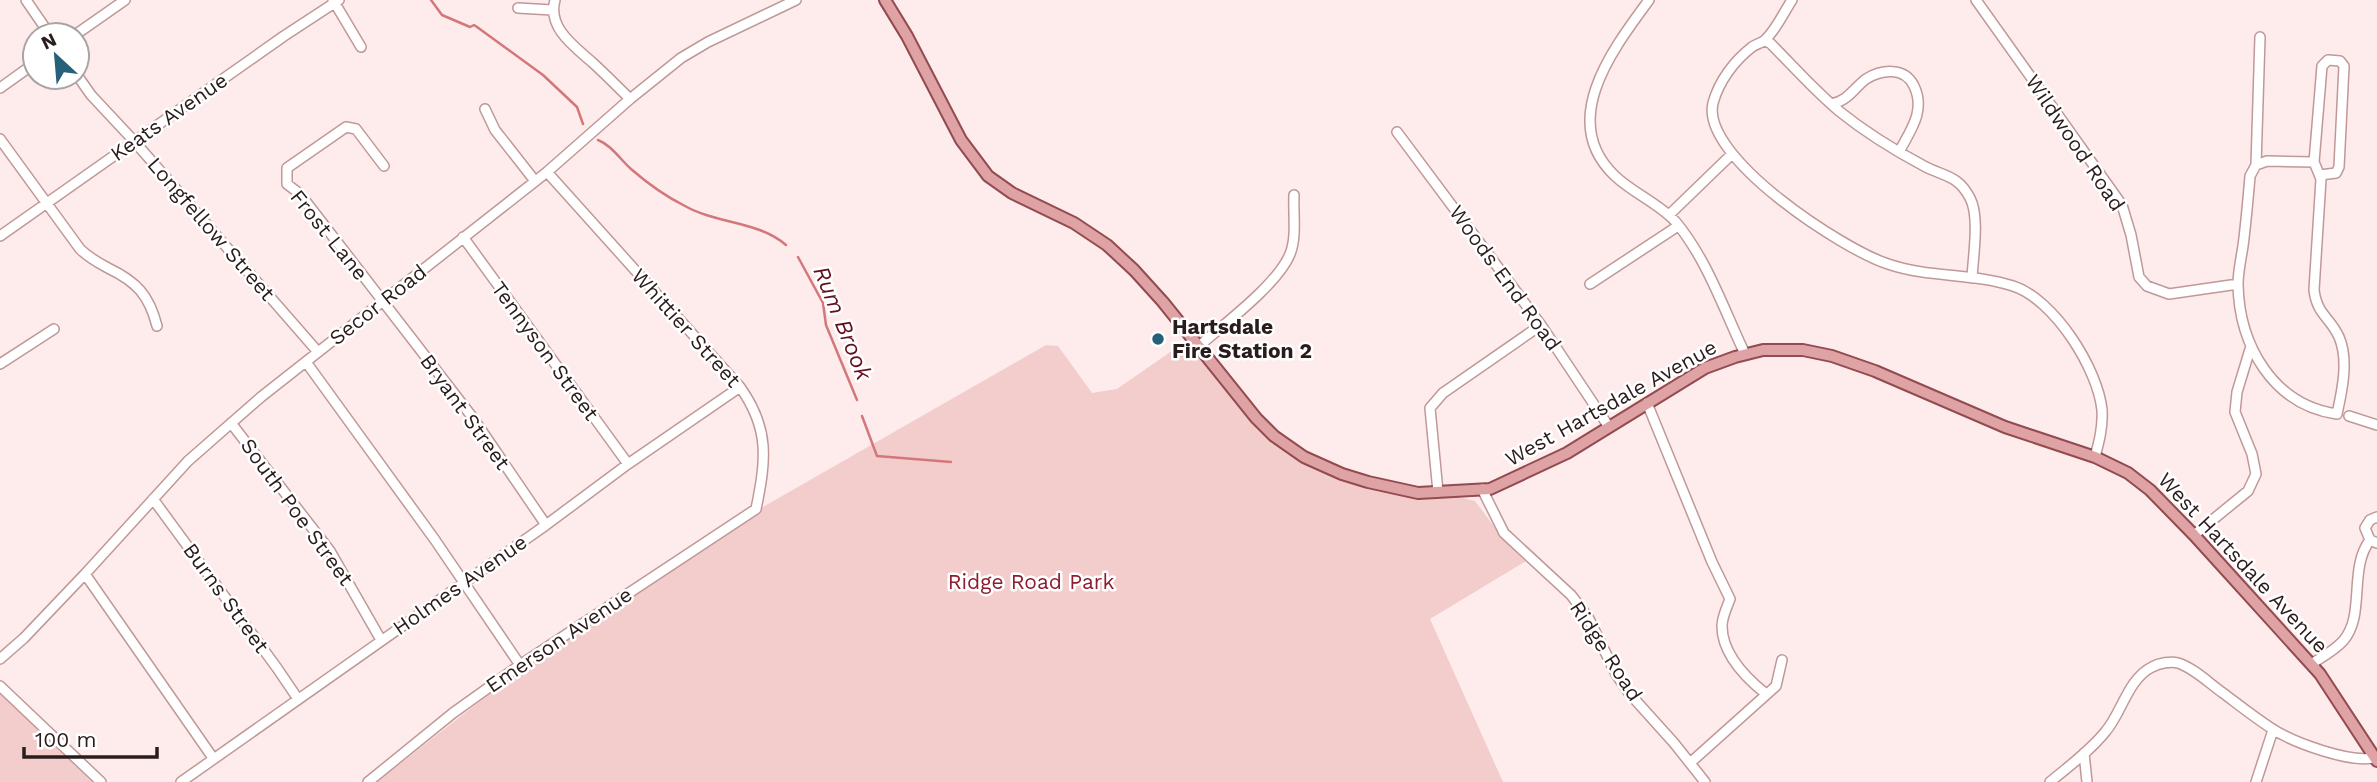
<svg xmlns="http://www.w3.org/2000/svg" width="2377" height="782" viewBox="0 0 2377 782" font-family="'Work Sans',sans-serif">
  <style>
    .green { fill: #f3cccc }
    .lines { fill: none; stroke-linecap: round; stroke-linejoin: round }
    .stream { stroke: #d4777b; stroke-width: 2.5 }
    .minor-casing { stroke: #c09898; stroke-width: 12 }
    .major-casing { stroke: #924b4e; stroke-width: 14 }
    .minor { stroke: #fff; stroke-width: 9 }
    .major { stroke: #dfa2a5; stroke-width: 10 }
    .poi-dot { fill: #256179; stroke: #fff; stroke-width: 2.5 }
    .labels { text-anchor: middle; stroke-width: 5; stroke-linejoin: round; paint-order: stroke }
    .street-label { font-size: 21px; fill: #2b1c1c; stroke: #fff }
    .poi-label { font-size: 21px; font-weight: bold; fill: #2b1c1c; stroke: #fff; text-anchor: start }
    .park-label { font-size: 21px; fill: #8c1c2e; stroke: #fff }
    .water-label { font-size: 23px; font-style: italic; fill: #640f1d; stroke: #fff }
  </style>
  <rect width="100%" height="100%" fill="#feecec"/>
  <path class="green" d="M1189,339L1238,404L1305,460L1338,478L1378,491L1411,496L1451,495L1475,501L1496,529L1526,561L1430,619L1503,782H377L531,661L749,515L1046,345L1058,346L1092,393L1117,389Z
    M0,693L92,782H0Z"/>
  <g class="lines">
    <path class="stream" d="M431,0L442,15L470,27L474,25L477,27L543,75L577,107L583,124
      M598,140C611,145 620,159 631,169C647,183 665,196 685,206C717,224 758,221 786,245
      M798,257L823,303L826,325L857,400
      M862,416L877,456L951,462"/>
    <g class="minor-casing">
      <path id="minor" d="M26,0L50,35
        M333,0L361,47
        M555,0C547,28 575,47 593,63C606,75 618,87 630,99
        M1649,0C1613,49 1557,121 1615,176C1633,193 1658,203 1675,221C1707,259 1724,310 1745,354
        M1792,0C1784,12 1776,30 1765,40C1762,43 1756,44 1752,47C1734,61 1719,81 1713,103C1700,157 1844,250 1888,264C1929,278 1972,273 2013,286C2054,299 2098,369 2102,410C2103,427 2099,442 2095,457
        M1976,0L2122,205L2131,235L2139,277L2147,286L2169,294L2238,284
        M518,8L552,10
        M75,35L125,0
        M1764,41L1770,43C1793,66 1814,90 1839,111C1865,132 1894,150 1924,166C1945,177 1958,175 1970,198C1980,217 1973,256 1972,278
        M77,75L91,95L134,141L318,352
        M0,88L35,63
        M1831,104C1848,101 1854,88 1866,79C1882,69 1905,67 1914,86C1926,111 1910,131 1899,152
        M485,109L495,130L535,181
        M1397,132L1541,325L1609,427
        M0,139L80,249C89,258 97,262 108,268C137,282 149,295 157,326
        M2314,162L2267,161L2256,165L2250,176C2248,200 2246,223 2243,246C2241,259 2238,272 2238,284C2239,345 2273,405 2337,414C2342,391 2349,360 2339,337C2330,317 2317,315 2314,290L2321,179L2314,162L2322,66L2328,60L2340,61L2344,66L2339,167L2336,173L2320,175
        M2256,165L2260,37
        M384,166L356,129L346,127L287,168V184L300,194L473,418L546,525
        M1669,215L1732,154
        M0,236L284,36L339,0
        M463,237L628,464
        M1590,284L1678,226
        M1199,346C1223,325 1278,284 1290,254C1297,237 1293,214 1294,195
        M306,362L435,540L520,665
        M0,364L54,329
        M1647,403L1712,562L1730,599C1727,607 1722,617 1722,626C1722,654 1746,678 1766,694
        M2349,416L2377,425
        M231,423L330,551L381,640
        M1482,489L1504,533L1571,595L1588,617L1616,674L1629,693L1674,743L1705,782
        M1438,492L1430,408L1443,393L1541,325
        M153,499L277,668L298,699
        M2377,517L2370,520L2365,528L2370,540L2377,543
        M2194,535L2248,491L2256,474L2252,454L2235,412L2237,392L2251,346
        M85,574L213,758
        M0,659L24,638L85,574L188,461L261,397L547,172L630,99L681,58L708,42L796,0
        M2311,664C2322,657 2334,651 2343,641C2366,615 2348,569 2370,540
        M0,686L101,782
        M2084,753L2087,782
        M1690,763L1776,686L1782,660
        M181,782L546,525L628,464L740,387
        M368,782L453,713L520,665L756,509C766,460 770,429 740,387L547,172
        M2050,782C2069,766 2090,751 2106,731C2122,712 2128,679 2152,667C2159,663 2171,661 2178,663C2194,668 2210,684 2223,693C2239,705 2254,717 2271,728C2292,742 2353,765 2377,757
        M2256,782L2273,730"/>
    </g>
    <g class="major-casing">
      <path id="major" d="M885,0L907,36L961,140L988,176L1012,193L1074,223L1107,245L1134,270L1163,302L1256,418L1274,436L1304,457L1342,474L1368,482L1418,493L1490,489L1567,453L1705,368L1735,357L1763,350H1803L1832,356L1875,371L2005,427L2095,457L2128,473L2150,490L2194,535L2320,674L2377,761"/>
    </g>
    <use href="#minor" class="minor"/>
    <use href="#major" class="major"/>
  </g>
  <circle class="poi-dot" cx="1158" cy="339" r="7"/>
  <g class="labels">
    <g class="street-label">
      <text transform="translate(169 117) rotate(-35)" y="7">Keats Avenue</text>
      <text transform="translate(2075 143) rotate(56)" y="7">Wildwood Road</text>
      <text transform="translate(211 229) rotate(49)" y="7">Longfellow Street</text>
      <text transform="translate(329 235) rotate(51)" y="7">Frost Lane</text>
      <text transform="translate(1505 278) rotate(54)" y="7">Woods End Road</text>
      <text transform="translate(378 305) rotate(-38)" y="7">Secor Road</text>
      <text transform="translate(686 328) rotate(48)" y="7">Whittier Street</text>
      <text transform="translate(545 351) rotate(54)" y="7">Tennyson Street</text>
      <text transform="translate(1611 403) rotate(-29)" y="7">West Hartsdale Avenue</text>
      <text transform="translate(465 412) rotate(54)" y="7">Bryant Street</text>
      <text transform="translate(297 512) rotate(54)" y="7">South Poe Street</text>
      <text transform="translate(2243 563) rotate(47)" y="7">West Hartsdale Avenue</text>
      <text transform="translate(460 585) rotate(-35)" y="7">Holmes Avenue</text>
      <text transform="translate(226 598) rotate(54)" y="7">Burns Street</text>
      <text transform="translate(559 640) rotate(-34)" y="7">Emerson Avenue</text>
      <text transform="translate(1606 651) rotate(57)" y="7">Ridge Road</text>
    </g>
    <g class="poi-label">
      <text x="1172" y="334">Hartsdale<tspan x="1172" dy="24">Fire Station 2</tspan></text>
    </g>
    <g class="park-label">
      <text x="1031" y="589">Ridge Road Park</text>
    </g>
    <g class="water-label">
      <text transform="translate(843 323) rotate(68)" y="8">Rum Brook</text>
    </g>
  </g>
  <g transform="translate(56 56) rotate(334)"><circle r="33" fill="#ffffff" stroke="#aaa4a4" stroke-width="2"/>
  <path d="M0-5L12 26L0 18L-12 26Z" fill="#256179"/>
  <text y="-10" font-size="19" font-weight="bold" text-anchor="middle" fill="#2b1c1c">N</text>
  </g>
  <path d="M24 747v10h133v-10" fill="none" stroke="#2b1c1c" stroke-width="3.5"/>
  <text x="35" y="747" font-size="21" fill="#2b1c1c" stroke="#ffffff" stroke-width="5" paint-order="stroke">100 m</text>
</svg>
